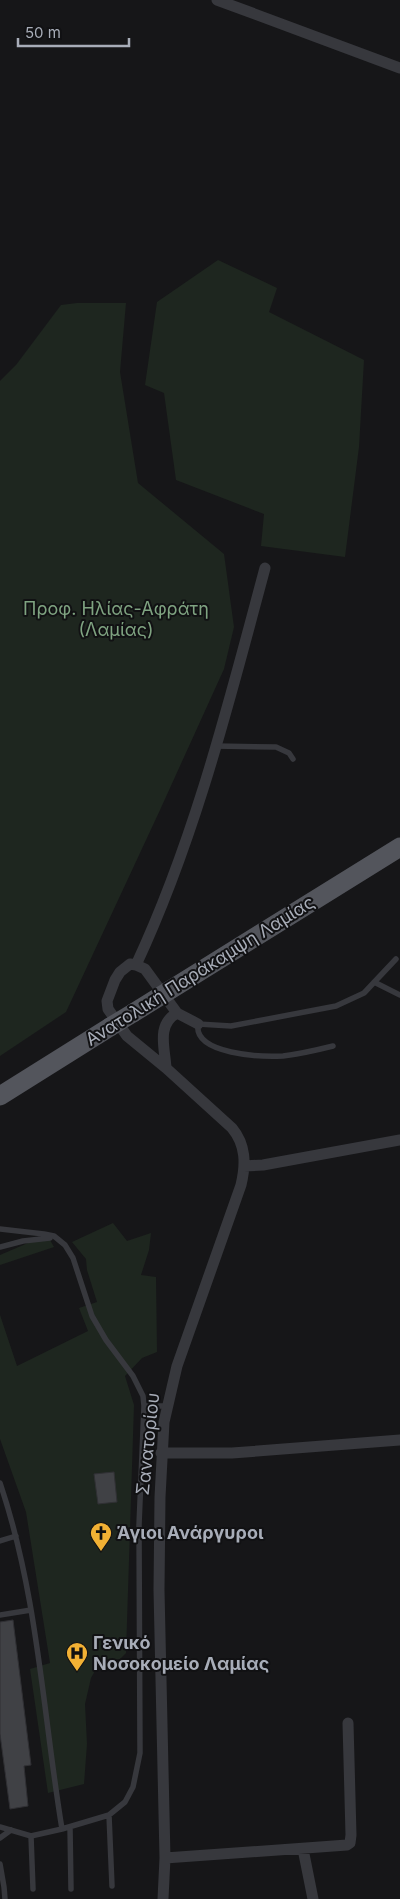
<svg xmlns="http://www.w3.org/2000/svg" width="400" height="1899" viewBox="0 0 400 1899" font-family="Inter,sans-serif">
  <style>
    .green { fill: #1e261f }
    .building { fill: #404145; stroke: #303034 }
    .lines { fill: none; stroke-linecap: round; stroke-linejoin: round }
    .lane { stroke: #37383d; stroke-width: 5.5 }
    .street { stroke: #37383d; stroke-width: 11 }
    .primary { stroke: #53555c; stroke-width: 19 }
    .primary-bridge { stroke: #53555c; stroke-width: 19 }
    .labels { text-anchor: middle; stroke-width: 4; stroke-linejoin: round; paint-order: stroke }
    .park-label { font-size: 18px; fill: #7fa381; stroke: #111113 }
    .street-label { font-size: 18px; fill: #a8adb8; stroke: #111113 }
    .poi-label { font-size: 18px; font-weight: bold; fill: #a8adb8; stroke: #111113; text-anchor: start }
  </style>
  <rect width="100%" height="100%" fill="#161618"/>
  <path class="green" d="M218,260L277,288L269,312L364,360L359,447L345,557L261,546L264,514L176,480L164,393L145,385L157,302Z
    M77,303H126L120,372L138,483L224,554L234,627L224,669L160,810L66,1012L0,1056V381L16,365L61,305Z
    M113,1223L127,1241L151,1233L149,1250L141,1275L156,1277L157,1352L142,1358L125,1376L134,1405L126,1653L120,1659L101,1660L91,1678L85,1704L87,1744L84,1784L48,1793L30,1669L50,1663L26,1512L0,1439V1315L17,1366L88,1331L79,1308L97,1302L87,1270L86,1259L72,1242Z
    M35,1240H50L54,1247L0,1265V1255Z"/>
  <path class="building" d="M114,1472L117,1502L98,1504L94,1474Z
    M13,1620L31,1765L24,1766L28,1806L10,1809L0,1734V1622Z"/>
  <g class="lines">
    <path class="lane" d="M215,746L276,747L289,753L293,759
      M374,982L400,995
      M333,1046C317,1050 300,1054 283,1056C263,1057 193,1055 198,1024L231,1026L336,1006L364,993L396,959
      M0,1229L44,1234L54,1236L65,1245L73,1258L92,1316L106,1340L133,1376L143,1396L144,1406L139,1525L140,1753L133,1787L125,1802L109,1815L62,1829L31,1836L0,1827
      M0,1247L23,1241L50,1238
      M144,1406H167
      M0,1483C38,1595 43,1714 62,1829
      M0,1541L16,1536
      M0,1615L31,1610
      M109,1815L112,1886
      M70,1827L71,1889
      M31,1836L33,1889
      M0,1838L11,1830
      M0,1864L4,1887L5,1899"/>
    <path class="street" d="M217,0L400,68
      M136,965L145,969L177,1013L198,1024
      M166,1068L127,1036L108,1009L107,1001L115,980L120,972L130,964L136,965C195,839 229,702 265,568
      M244,1166L263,1165L400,1140
      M161,1453H232L400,1440
      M303,1849L313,1899
      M165,1858L347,1845L350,1843L351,1835L348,1723
      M163,1899L165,1858L159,1590L160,1497L164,1422L177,1366L241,1185C246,1164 246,1145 232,1128L166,1068C165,1048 156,1025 177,1013"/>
    <path class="primary" d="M133,1013L400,847
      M0,1096L110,1027"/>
    <path class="primary-bridge" d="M110,1027L133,1013"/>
  </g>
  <defs>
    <g id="church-pin" transform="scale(1.125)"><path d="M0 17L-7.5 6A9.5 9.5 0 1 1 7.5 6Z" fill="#f2b134" stroke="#111113"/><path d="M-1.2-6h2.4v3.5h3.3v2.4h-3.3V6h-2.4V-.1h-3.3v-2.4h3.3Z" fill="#111"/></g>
    <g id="hospital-pin" transform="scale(1.125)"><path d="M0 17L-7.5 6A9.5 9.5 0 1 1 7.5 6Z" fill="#f2b134" stroke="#111113"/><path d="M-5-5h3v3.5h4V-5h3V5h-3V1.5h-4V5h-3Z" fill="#111"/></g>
  </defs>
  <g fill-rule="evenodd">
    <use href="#church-pin" x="101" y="1533"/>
    <use href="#hospital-pin" x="77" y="1653"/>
  </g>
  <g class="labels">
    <g class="park-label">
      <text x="116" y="615">Προφ. Ηλίας-Αφράτη<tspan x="116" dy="21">(Λαμίας)</tspan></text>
    </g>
    <g class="street-label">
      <text transform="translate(200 971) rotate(-32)" y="6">Ανατολική Παράκαμψη Λαμίας</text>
      <text transform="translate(148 1444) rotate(-84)" y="6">Σανατορίου</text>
    </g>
    <g class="poi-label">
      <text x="117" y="1539">Άγιοι Ανάργυροι</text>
      <text x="93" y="1649">Γενικό<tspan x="93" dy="21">Νοσοκομείο Λαμίας</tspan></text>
    </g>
  </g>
  <path d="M18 38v8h111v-8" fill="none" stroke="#a8adb8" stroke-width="2.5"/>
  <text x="25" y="38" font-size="15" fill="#a8adb8" stroke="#111113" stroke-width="4" paint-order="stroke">50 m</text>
</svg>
